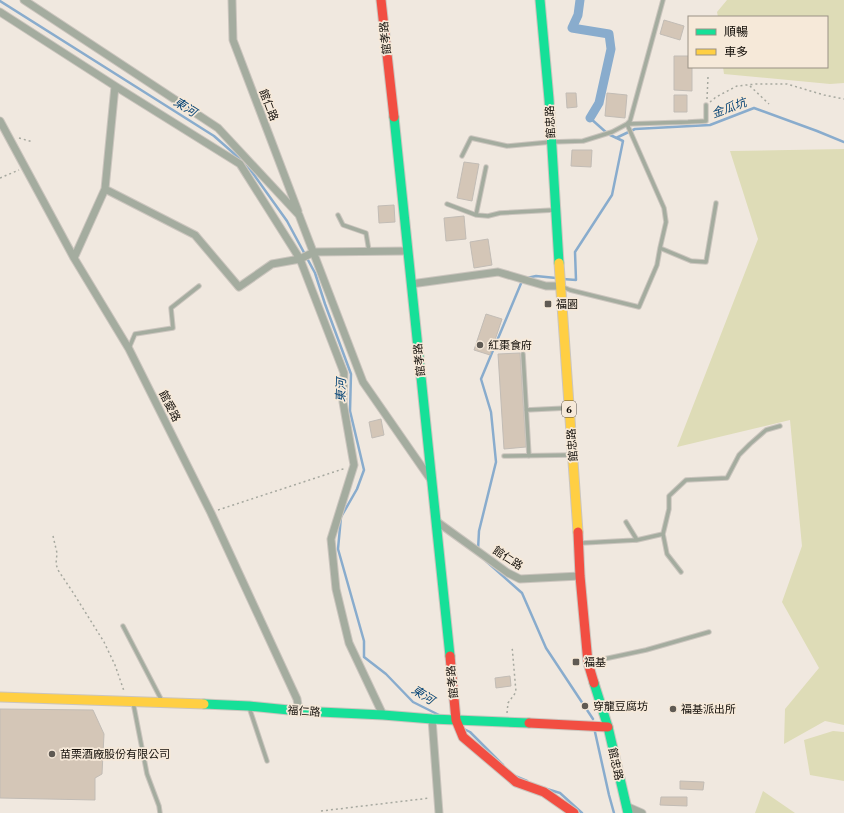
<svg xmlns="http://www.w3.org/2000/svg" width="844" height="813" viewBox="0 0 844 813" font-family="'PT Serif','Noto Sans TC',serif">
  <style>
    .green { fill: #dedcb7 }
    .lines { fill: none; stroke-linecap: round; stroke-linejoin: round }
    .stream { stroke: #89accd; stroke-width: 2.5 }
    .canal { stroke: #89accd; stroke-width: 9 }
    .building { fill: #d4c6b7; stroke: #c2bcb5 }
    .lane-casing { stroke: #cbc5be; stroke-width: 5.5 }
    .street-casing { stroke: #cbc5be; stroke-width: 9 }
    .fast-casing { stroke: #cbc5be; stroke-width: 11 }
    .slow-casing { stroke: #cbc5be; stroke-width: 11 }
    .jam-casing { stroke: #cbc5be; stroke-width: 11 }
    .path { stroke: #a6a89f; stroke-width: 1.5; stroke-dasharray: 2 3; stroke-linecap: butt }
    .lane { stroke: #a4ac9f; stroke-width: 3.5 }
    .street { stroke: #a4ac9f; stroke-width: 7 }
    .fast { stroke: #16e098; stroke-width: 9 }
    .slow { stroke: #ffcf43; stroke-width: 9 }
    .jam { stroke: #f24e42; stroke-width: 9 }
    .poi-dot { fill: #5f5a53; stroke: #f6e9d9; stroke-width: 1.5 }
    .labels { text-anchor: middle; stroke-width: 3.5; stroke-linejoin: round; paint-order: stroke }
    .shield { fill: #f6e9d9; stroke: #564f47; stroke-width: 1 }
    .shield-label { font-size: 10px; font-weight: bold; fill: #110d08 }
    .street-label { font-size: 11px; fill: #110d08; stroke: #f6e9d9 }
    .poi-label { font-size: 11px; fill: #110d08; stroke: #f6e9d9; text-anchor: start }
    .water-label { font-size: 12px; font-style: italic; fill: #0a4778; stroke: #f6e9d9 }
  </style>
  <rect width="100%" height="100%" fill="#f0e8df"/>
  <path class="green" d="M727,0H844V83L830,84L724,74L723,67H827V17H718L717,12Z
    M844,149V725L825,721L784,744L785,709L819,668L782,602L802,546L790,420L677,447L758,239L730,151Z
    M833,731L844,732V781L810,775L804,740Z
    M763,791L795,813H755Z"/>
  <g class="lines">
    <path class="stream" d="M0,1L214,136L247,165L287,221L315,273L325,304L351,374L350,411L364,470L357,489L341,517L338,549L364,641V657L386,674L413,702L439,715
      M616,138L635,129L710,125L754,108L817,131L844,142
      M527,278L536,276L556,278
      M563,279L576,280L575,252L612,195L623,141L608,134L590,118
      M478,550L479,531L496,462L491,412L481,379L522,281
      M486,561L522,593L546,648L593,719
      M462,728L470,732L503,765
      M595,732L609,795L614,813
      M515,776L527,781
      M547,789L560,793L582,813"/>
    <path class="canal" d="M580,0L578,15L572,28L609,34L611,49L599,103L590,118"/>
  </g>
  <path class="building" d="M664,20L684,26L680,40L660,34Z
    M674,56H689V67H692V91L674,90Z
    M566,93H576L577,107L567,108Z
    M607,93L627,95L625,118L605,116Z
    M674,95H687V112H674Z
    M572,150H592L591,167L571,166Z
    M464,162L479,164L472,201L457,198Z
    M394,205L395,222L379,223L378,206Z
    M464,216L466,239L446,241L444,218Z
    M488,239L492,265L474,268L470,242Z
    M486,314L502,319L490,355L474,350Z
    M520,353L526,447L504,449L498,354Z
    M381,419L384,435L372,438L369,422Z
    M510,676L511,686L496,688L495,678Z
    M0,709L93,710L104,734L102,774L95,778V800L0,798Z
    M680,781L704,782L703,790L680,789Z
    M661,797H687V806L660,805Z"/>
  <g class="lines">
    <g class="lane-casing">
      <path id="lane" d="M462,156L471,138L507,146L551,142L583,141L612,132L627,124L688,122L706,121V105
        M447,204L476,215L488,216L500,213L554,210
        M338,215L343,225L366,233L369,251
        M476,215L486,167
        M660,248L691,261L706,262L716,203
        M563,287L570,290L639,307L657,265L660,248L666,222L664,208L627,124L630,121L663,0
        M129,348L135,334L173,328L171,308L199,286
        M523,354L529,456
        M526,410L567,408
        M504,456L571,455
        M626,522L637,540
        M582,543L637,540L663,534
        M681,572L667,554L663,534L669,509V496L686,480L727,478L739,455L750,444L766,430L780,426
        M123,626L162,701
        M590,662L646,650L709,632
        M133,702L147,774L159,806L160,813
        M249,707L267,761"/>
    </g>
    <g class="street-casing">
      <path id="street" d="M24,0L218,128L299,215L363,382L431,480
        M232,0L233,40L298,211
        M0,12L115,86L240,164L300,259L344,373L343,402L354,465L331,539L336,589L349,643L383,715
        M0,121L74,258L129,349L211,513L297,699L299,711
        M105,189L195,235L239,287L272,264L300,259L314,252L408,251
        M74,258L105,189L115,86
        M411,284L498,272L546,286H560
        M436,521L508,573L520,579L580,576
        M432,719L439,813
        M626,806L642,813"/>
    </g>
    <g class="fast-casing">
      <path id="fast" d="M540,0L549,99L559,263
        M394,117L450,656
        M594,683L608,727L628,813
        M204,704L249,706L299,711L383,715L432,719L529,723"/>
    </g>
    <g class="slow-casing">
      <path id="slow" d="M559,263L578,532
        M0,697L204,704"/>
    </g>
    <g class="jam-casing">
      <path id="jam" d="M381,0L394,117
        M578,532L580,576L588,663L594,683
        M450,656L456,720L463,737L516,782L544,792L574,813
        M529,723L608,727"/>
    </g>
    <path class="path" d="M750,86L769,104
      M707,99L708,77
      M710,102L716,97L737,86L756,84H787L824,95L844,99
      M19,138L33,142
      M0,178L19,170
      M218,510L346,468
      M53,536L57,553L56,564L58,570L74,594L104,642L115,665L124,691
      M507,713L508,703L516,692L512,646
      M321,811L430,798"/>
    <use href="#lane" class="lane"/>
    <use href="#street" class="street"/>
    <use href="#fast" class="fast"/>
    <use href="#slow" class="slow"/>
    <use href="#jam" class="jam"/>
  </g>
  <g class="poi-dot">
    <rect x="544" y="300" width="8" height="8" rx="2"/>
    <circle cx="480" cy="345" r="4"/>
    <rect x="572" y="658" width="8" height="8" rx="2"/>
    <circle cx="585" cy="706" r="4"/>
    <circle cx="673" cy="709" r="4"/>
    <circle cx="52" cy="754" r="4"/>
  </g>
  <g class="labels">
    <rect class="shield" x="562" y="401" width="14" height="16" rx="3"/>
    <g class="shield-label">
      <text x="569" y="413">6</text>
    </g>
    <g class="street-label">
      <text transform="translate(385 38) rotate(-96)" y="4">館孝路</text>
      <text transform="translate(269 105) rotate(69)" y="4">館仁路</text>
      <text transform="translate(550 122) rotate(-93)" y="4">館忠路</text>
      <text transform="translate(419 360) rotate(-96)" y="4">館孝路</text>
      <text transform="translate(170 406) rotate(63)" y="4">館愛路</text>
      <text transform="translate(572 445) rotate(-94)" y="4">館忠路</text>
      <text transform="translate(508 558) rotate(33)" y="4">館仁路</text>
      <text transform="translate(452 682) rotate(-96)" y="4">館孝路</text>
      <text transform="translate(304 711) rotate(4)" y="4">福仁路</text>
      <text transform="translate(616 764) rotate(77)" y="4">館忠路</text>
    </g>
    <g class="poi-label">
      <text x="556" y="308">福園</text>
      <text x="488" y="349">紅棗食府</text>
      <text x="584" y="666">福基</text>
      <text x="593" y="710">穿龍豆腐坊</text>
      <text x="681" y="713">福基派出所</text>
      <text x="60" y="758">苗栗酒廠股份有限公司</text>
    </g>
    <g class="water-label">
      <text transform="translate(185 107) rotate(32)" y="4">東河</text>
      <text transform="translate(729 108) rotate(-20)" y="4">金瓜坑</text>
      <text transform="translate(341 390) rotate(-88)" y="4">東河</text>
      <text transform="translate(423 695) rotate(33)" y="4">東河</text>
    </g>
  </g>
  <rect x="688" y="16" width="140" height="52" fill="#f6e9d9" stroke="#9a9185"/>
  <rect x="696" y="29" width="20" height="6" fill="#16e098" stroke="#9a9185"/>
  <text x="724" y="36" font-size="12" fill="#110d08">順暢</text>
  <rect x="696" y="49" width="20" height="6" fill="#ffcf43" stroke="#9a9185"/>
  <text x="724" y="56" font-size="12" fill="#110d08">車多</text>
</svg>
